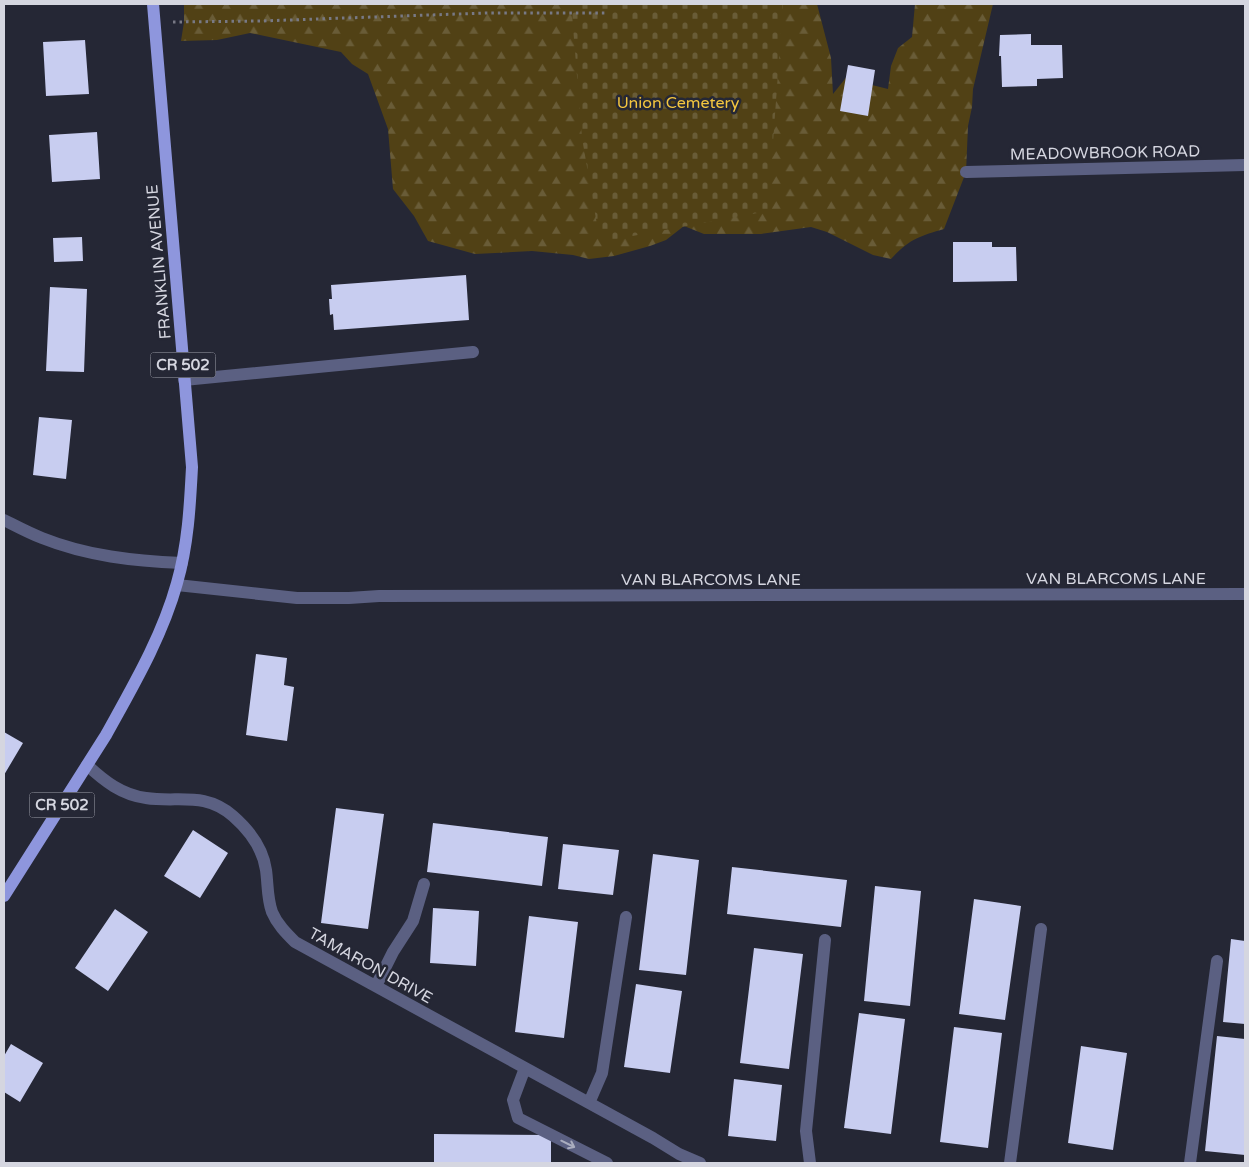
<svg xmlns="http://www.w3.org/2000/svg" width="1249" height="1167" viewBox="0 0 1249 1167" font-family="'Varela Round',sans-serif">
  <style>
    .forest { fill: url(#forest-firs) }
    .cemetery { fill: url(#cemetery-stones) }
    .building { fill: #c8cdf0 }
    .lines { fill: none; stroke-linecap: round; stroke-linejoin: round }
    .path { stroke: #787985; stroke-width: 3; stroke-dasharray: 2.5 4; stroke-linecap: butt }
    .minor { stroke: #5b6082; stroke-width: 12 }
    .major { stroke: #8e96dd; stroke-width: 12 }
    .oneway { stroke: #aaadbf }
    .labels { text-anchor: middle; stroke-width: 5; stroke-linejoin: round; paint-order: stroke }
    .shield { fill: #252735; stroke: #a0a2ad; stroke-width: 1 }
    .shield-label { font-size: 15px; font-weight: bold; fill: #d5d6e0 }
    .park-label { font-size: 16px; fill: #f4c63f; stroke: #252735 }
    .street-label { font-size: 16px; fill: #d5d6e0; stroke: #252735 }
  </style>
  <defs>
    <pattern id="forest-firs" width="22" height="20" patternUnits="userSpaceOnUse" patternTransform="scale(1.25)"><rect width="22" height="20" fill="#514115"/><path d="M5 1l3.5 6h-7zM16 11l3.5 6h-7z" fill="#695c37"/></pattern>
    <pattern id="cemetery-stones" width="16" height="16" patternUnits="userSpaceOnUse" patternTransform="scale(1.25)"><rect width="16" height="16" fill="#514115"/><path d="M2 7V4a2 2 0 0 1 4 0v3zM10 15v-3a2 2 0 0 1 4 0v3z" fill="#695c37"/></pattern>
  </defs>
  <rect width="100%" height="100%" fill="#252735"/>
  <path class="forest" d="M184,4H817L831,58L833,94L852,70L868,84L888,89L891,66L898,48L912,37L915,4H993L973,89L972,107L968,126L966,172L944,229C920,236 909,239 891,259L873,255L827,232L811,227L761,234H704L684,226L666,240L650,246L614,256L589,259L573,255L532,251L475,254L428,241L414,216L393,189L388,129L368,74L352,64L341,52L250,33L217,40L181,41L184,22Z"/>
  <path class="cemetery" d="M572,4H783L768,211L600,242L582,138L572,14Z"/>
  <path class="building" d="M1031,34V45H1062L1063,78L1037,79V86L1002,87L1001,56H999L1000,35Z
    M85,40L89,94L46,96L43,42Z
    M848,65L875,70L868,116L840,111Z
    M97,132L100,179L52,182L49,135Z
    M82,237L83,261L54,262L53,238Z
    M953,242H992V247H1016L1017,281L953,282Z
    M466,275L469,320L334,330L333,314L330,315L329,299H332L331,285Z
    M50,287L87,289L84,372L46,371Z
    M39,417L72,420L66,479L33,475Z
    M256,654L287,658L284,685L294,687L287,741L246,735Z
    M4,732L23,743L4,775Z
    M336,808L384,814L368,929L321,923Z
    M433,823L548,837L542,886L427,872Z
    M193,830L228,853L200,898L164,876Z
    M563,844L619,850L613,895L558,889Z
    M653,854L699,860L686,975L639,970Z
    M732,867L847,880L841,927L727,914Z
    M875,886L921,891L910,1006L864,1001Z
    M974,899L1021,906L1005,1020L959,1014Z
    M433,908L479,911L476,966L430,963Z
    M115,909L148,932L108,991L75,968Z
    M529,916L578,922L564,1038L515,1032Z
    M1231,939L1245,941V1024L1223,1022Z
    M754,948L803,954L789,1069L740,1063Z
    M636,984L682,991L670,1073L624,1067Z
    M859,1013L905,1019L891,1134L844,1128Z
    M954,1027L1002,1033L988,1148L940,1142Z
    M1217,1036L1245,1039V1155L1205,1151Z
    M11,1044L43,1063L20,1102L4,1092V1056Z
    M1081,1046L1127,1053L1113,1150L1068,1143Z
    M734,1079L782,1085L776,1141L728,1136Z
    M434,1134L551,1135V1163H434Z"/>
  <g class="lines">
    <path class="path" d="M173,22L261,21L486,13H606"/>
    <path class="minor" d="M966,172L1245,165
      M184,380L473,352
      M4,520C16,526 29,533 42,538C87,556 134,561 182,563
      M177,585L297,598H349L379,596L1245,594
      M87,765C104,781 122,795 146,798C178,803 204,791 233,816C249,830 263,849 266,870C268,884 267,898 272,912C277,924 286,933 295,942L653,1138L679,1154L700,1163
      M376,986L393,952L413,921L424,884
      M525,1068L513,1100L518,1118L607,1163
      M589,1103L602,1073L626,917
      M810,1163L806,1131L825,940
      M1010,1163L1041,929
      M1190,1163L1217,961"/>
    <path class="major" d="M4,896L106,735C133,686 162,637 177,583C188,545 190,506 192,467L153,4"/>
  </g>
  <defs><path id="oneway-shaft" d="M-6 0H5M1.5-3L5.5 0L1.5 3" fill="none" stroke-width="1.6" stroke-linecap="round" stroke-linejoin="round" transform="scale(1.25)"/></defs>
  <use class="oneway" href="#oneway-shaft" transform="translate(568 1144) rotate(26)"/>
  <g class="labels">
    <g class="shield">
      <rect x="150.5" y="352.5" width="65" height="25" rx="4"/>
      <rect x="29.5" y="792.5" width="65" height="25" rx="4"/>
    </g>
    <g class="shield-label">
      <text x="183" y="370">CR 502</text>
      <text x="62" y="810">CR 502</text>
    </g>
    <g class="park-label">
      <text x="678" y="108">Union Cemetery</text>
    </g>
    <g class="street-label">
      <text transform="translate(1105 152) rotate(-1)" y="6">MEADOWBROOK ROAD</text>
      <text transform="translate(158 262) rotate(-95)" y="6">FRANKLIN AVENUE</text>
      <text x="1116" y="584">VAN BLARCOMS LANE</text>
      <text x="711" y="585">VAN BLARCOMS LANE</text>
      <text transform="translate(371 965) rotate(29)" y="6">TAMARON DRIVE</text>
    </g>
  </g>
  <rect width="1249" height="1167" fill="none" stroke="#d5d6e0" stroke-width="10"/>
</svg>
